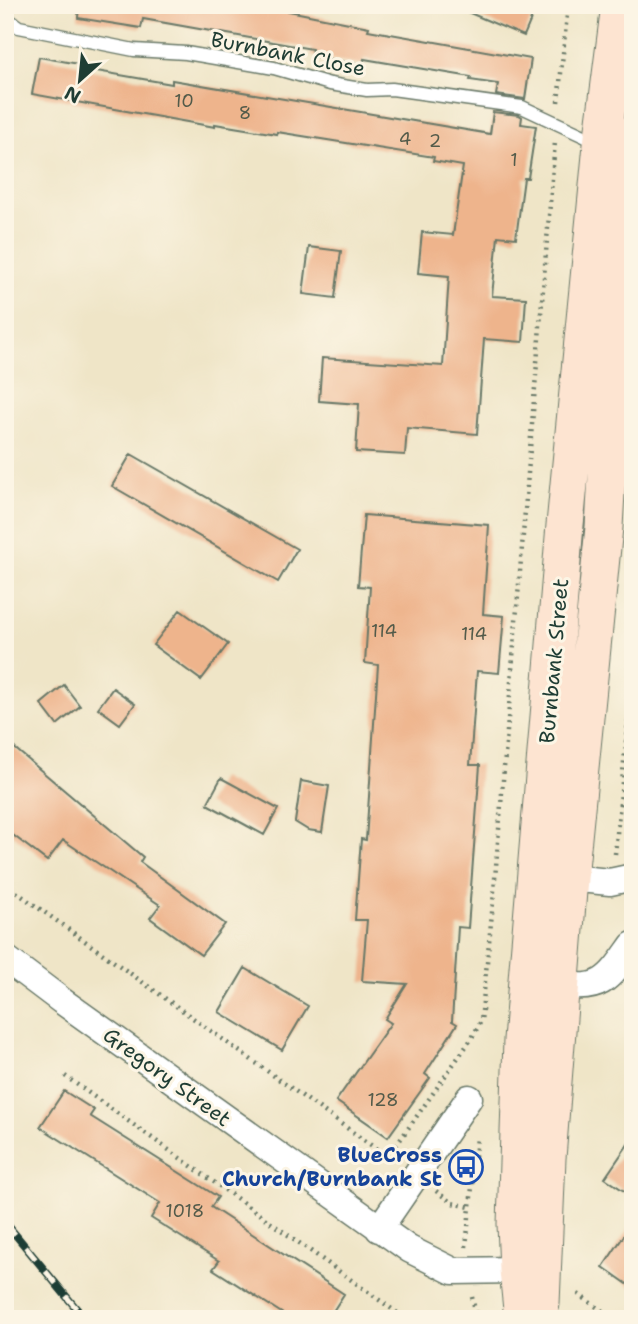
<svg xmlns="http://www.w3.org/2000/svg" width="638" height="1324" viewBox="0 0 638 1324" font-family="'Shantell Sans',sans-serif">
  <style>
    .building { fill: #eeb48c }
    .lines { fill: none; stroke-linecap: round; stroke-linejoin: round }
    .service-casing { stroke: #687867; stroke-width: 15 }
    .minor-casing { stroke: #687867; stroke-width: 29 }
    .secondary-casing { stroke: #687867; stroke-width: 39 }
    .path { stroke: #687867; stroke-width: 4.5; stroke-dasharray: 2 5; stroke-linecap: butt }
    .service { stroke: #fff; stroke-width: 12 }
    .minor { stroke: #fff; stroke-width: 26 }
    .secondary { stroke: #fde4d1; stroke-width: 37 }
    .rail-casing { stroke: #1f3d34; stroke-width: 8 }
    .rail { stroke: #fcf5e5; stroke-width: 5; stroke-dasharray: 16; stroke-linecap: butt }
    .labels { text-anchor: middle; stroke-width: 6; stroke-linejoin: round; paint-order: stroke }
    .number-label { font-size: 18px; fill: #535b4a }
    .street-label { font-size: 21px; fill: #1f3d34; stroke: #fcf5e5 }
    .transit-label { font-size: 21px; font-weight: bold; fill: #164399; stroke: #fcf5e5; text-anchor: end }
  </style>
  <rect width="100%" height="100%" fill="#fcf5e5"/>
  <filter id="ink" filterUnits="userSpaceOnUse"><feTurbulence type="fractalNoise" baseFrequency=".0143" numOctaves="2"/><feDisplacementMap in="SourceGraphic" scale="14" xChannelSelector="R" yChannelSelector="G"/><feConvolveMatrix kernelMatrix="1 2 1 2 8 2 1 2 1" color-interpolation-filters="sRGB"/></filter>
  <filter id="wash" filterUnits="userSpaceOnUse"><feTurbulence type="fractalNoise" baseFrequency=".00686" numOctaves="4" result="noise"/><feDisplacementMap in="SourceGraphic" scale="28" xChannelSelector="R" yChannelSelector="G"/><feGaussianBlur stdDeviation="1.57" result="paint"/><feColorMatrix in="noise" values="0 0 0 0 0 0 0 0 0 0 0 0 0 0 0 0 0 1.4 0 .05"/><feComposite in="paint" operator="in"/></filter>
  <g filter="url(#wash)">
    <rect width="100%" height="100%" fill="#efe5c7"/>
    <g id="blocks">
      <path class="building" d="M79,5H259L369,27L368,30L531,59L525,99L496,95L498,84L470,80L471,77L364,59L363,65L311,56L312,49L143,19L141,28L78,18Z
        M451,5H537L524,36Z
        M39,57L79,64V68L172,84V80L490,134L493,112L519,115L522,117L521,124L536,126L528,178H524L516,238L498,236L492,296L526,298L523,342L484,339L477,434L407,428L405,455L356,452L359,404L319,401L322,358L443,366L449,276L418,273L422,232L453,235L463,166L433,161L434,157L277,132V134L215,124V127L32,94Z
        M309,247L341,251L335,298L303,294Z
        M131,454L297,549L278,582L112,486Z
        M364,515L489,525L483,614L504,616L499,673L477,671L470,765H480L468,928L458,927L452,1021L457,1024L425,1074L430,1078L388,1137L336,1101L391,1023L385,1019L407,984L362,981L367,920H355L361,839L366,840L378,665L365,663L370,587L358,586Z
        M180,610L228,644L201,680L153,645Z
        M64,685L80,706L57,725L41,704Z
        M113,688L135,704L120,724L98,708Z
        M5,740L143,857L140,862L225,924L201,955L150,918L160,905L63,840L47,861L5,829Z
        M221,778L278,809L264,835L207,804Z
        M301,781L329,786L322,832L308,830L295,822Z
        M245,968L308,1006L282,1050L219,1012Z
        M64,1091L94,1110L90,1116L218,1197L211,1207L344,1294L328,1319H291L213,1269L219,1261L151,1218L160,1203L40,1127Z
        M633,1137V1197L605,1178Z
        M633,1222V1288L603,1267Z"/>
    </g>
  </g>
  <g filter="url(#ink)">
    <use href="#blocks" fill-opacity="0" stroke="#687867" stroke-width="2"/>
    <g class="lines">
      <g class="service-casing">
        <path id="service" d="M5,17L19,27L134,50L186,53L274,68L330,84L367,90L392,89L522,107L599,143"/>
      </g>
      <g class="minor-casing">
        <path id="minor" d="M569,878L610,882L633,877
          M5,958L62,1001L409,1249L453,1271L518,1270
          M560,984C602,993 610,977 633,945
          M379,1229L469,1098"/>
      </g>
      <g class="secondary-casing">
        <path id="secondary" d="M541,1304L547,1158L569,878L604,527L627,137
          M523,1319L518,1270L516,1224L522,1040L565,525L602,145L620,5"/>
      </g>
      <path class="path" d="M558,102L568,5
        M615,854L633,670
        M5,884L389,1158
        M65,1076L406,1319
        M388,1157L472,1038L481,1021L493,903L555,142
        M436,1191L452,1203L470,1207
        M466,1247L477,1137
        M578,1294L614,1319
        M472,1297L477,1319"/>
      <use href="#service" class="service"/>
      <use href="#minor" class="minor"/>
      <use href="#secondary" class="secondary"/>
      <g class="rail-casing">
        <path id="rail" d="M5,1222L85,1319"/>
      </g>
      <use href="#rail" class="rail"/>
    </g>
  </g>
  <defs>
    <g id="bus-ring" transform="scale(1.75)"><circle r="9.5" fill="#fcf5e5" stroke="#1a4fb4" stroke-width="1.5"/><path d="M-5-6H5V4H4V6H2V4H-2V6H-4V4H-5ZM-3.5-4V0h7V-4ZM-3.5 1.2v1.5H-2V1.2ZM2 1.2v1.5H3.5V1.2Z" fill="#1a4fb4"/></g>
  </defs>
  <g fill-rule="evenodd">
    <use href="#bus-ring" x="466" y="1167"/>
  </g>
  <g class="labels">
    <g class="number-label">
      <text x="184" y="107">10</text>
      <text x="245" y="119">8</text>
      <text x="405" y="145">4</text>
      <text x="435" y="147">2</text>
      <text x="514" y="166">1</text>
      <text x="384" y="637">114</text>
      <text x="474" y="640">114</text>
      <text x="383" y="1106">128</text>
      <text x="185" y="1217">1018</text>
    </g>
    <g class="street-label">
      <text transform="translate(288 54) rotate(11)" y="7">Burnbank Close</text>
      <text transform="translate(554 661) rotate(-85)" y="7">Burnbank Street</text>
      <text transform="translate(167 1077) rotate(36)" y="7">Gregory Street</text>
    </g>
    <g class="transit-label">
      <text x="442" y="1162">BlueCross<tspan x="442" dy="24">Church/Burnbank St</tspan></text>
    </g>
  </g>
  <rect width="638" height="1324" fill="none" stroke="#fcf5e5" stroke-width="28"/>
  <g transform="translate(80 80) rotate(207)" stroke="#fcf5e5" stroke-width="5" paint-order="stroke">
  <path d="M0-5L12 26L0 18L-12 26Z" fill="#1f3d34"/>
  <text y="-10" font-size="19" font-weight="bold" text-anchor="middle" fill="#1f3d34">N</text>
  </g>
</svg>
